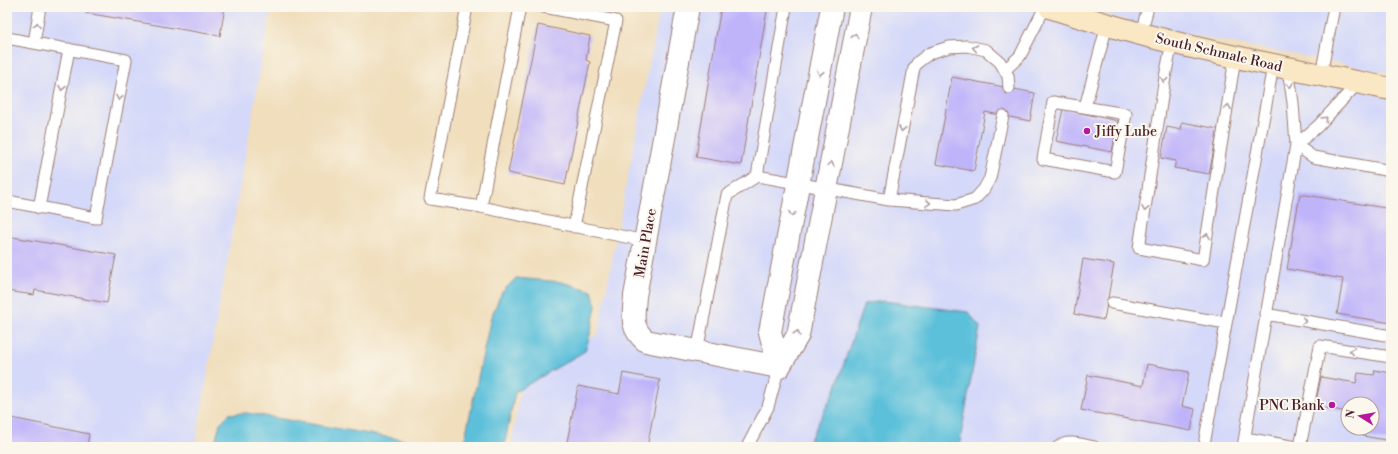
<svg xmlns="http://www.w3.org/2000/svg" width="1398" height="454" viewBox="0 0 1398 454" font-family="'Libre Bodoni',serif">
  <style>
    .built { fill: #d4d8f9; fill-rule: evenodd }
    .water { fill: #5cc0da; stroke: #537082 }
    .building { fill: #bfb4fa }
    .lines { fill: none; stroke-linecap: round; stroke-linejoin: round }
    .lane-casing { stroke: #9d7e74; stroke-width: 13 }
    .street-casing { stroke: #9d7e74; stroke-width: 24 }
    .secondary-casing { stroke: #9d7e74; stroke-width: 24 }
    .lane { stroke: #fff; stroke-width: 11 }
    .street { stroke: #fff; stroke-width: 22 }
    .secondary { stroke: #fae7c3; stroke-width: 22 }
    .oneway { stroke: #ae9aa0 }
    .poi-dot { fill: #b5179e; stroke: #fbf7ec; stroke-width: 1.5 }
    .labels { text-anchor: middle; stroke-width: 4; stroke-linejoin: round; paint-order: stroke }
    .street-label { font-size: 14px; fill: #4a1f2b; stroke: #fbf7ec }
    .poi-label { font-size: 14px; fill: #4a1f2b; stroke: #fbf7ec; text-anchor: start }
  </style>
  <rect width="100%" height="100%" fill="#fbf7ec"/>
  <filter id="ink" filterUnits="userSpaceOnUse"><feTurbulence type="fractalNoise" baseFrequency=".025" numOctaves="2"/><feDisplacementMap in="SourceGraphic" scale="8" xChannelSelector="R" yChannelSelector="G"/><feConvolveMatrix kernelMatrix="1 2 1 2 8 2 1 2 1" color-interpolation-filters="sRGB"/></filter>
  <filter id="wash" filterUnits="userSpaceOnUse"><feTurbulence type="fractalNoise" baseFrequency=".012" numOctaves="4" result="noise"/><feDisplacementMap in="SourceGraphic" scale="16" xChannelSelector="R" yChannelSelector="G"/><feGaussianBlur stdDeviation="0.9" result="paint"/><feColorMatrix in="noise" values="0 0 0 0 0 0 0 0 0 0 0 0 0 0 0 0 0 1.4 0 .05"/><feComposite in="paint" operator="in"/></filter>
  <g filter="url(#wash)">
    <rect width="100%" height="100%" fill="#f0debc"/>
    <path class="built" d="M7,7H271L195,447H7Z
      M660,7H1026L1276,71L1391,97V447H511L523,375L598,334ZM1348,404H1372V428H1348Z
      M1085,7H1391V73L1139,25Z"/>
    <path class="water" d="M516,278L561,282L592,291L596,306L591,331L585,351L515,392L504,447H214L220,423L229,414L247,413L445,447H463L491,317L502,292Z
      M883,301L968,312L980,327L959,447H806L835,390L864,304Z"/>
    <g id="blocks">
      <path class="building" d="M87,7H225L220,36L86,13Z
        M721,7H749L767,10L741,165L696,157Z
        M538,25L590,36L586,60L590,62L565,185L508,173Z
        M952,77L1035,93L1030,121L985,112L974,171L936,164Z
        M1063,109L1118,121L1112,152L1056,141Z
        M1182,122L1218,129L1209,174L1174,168L1176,161L1161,158L1167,127L1181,130Z
        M1300,194L1391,209V323L1337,314L1343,279L1287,269Z
        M7,236L116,255L107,303L35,290L34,295L7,291Z
        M1083,259L1114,264L1104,320L1074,314Z
        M1147,364L1189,372L1182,406L1195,409L1191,431L1081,410L1088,375L1143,386Z
        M1375,370L1391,373V441L1363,436L1364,430L1358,429L1372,428V404H1348V412L1315,406L1321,377L1356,383L1358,373L1374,375Z
        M623,373L660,380L647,447H566L578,386L619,394Z
        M7,417L89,434L87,447H7Z"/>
    </g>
  </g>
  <g filter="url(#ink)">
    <use href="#blocks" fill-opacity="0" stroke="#9d7e74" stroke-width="1"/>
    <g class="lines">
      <g class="lane-casing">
        <path id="lane" d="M467,7L430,199L481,207L645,241
          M544,7L616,21L574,227
          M1141,34L1148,7
          M7,38L126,60L96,218L7,201
          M1172,42L1165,77L1139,248L1203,260L1235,58
          M34,43L40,7
          M1005,70L1020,56L1045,7
          M1321,75L1334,7
          M1053,102L1126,114L1115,172L1043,159Z
          M1085,107L1107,25
          M1296,145L1313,157L1391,171
          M1296,145L1318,126L1359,82
          M757,176L786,7
          M889,200L914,68L918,62L930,53L949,47L967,46L986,50L1000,62L1008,76L1009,88
          M481,207L520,7
          M39,208L69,49
          M1112,303L1226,323
          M1265,314L1391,336
          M697,352L727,195L757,176L889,200L956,205L975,199L984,189L990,178L1003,116
          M1245,438L1297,447
          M1205,439L1273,66
          M747,447L768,407L779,367
          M1058,447C1067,439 1083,445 1094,447
          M1243,447L1296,145L1293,103L1288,68
          M1300,447L1320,346L1391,357"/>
      </g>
      <g class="street-casing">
        <path id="street" d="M688,7L635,296C634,315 629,327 646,341L779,367
          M779,367L798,335L861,7
          M779,367L770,332L832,7"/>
      </g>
      <g class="secondary-casing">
        <path id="secondary" d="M1050,7C1161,44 1276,66 1391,89"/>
      </g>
      <use href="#lane" class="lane"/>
      <use href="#street" class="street"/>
      <use href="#secondary" class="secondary"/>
    </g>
    <defs><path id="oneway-chevron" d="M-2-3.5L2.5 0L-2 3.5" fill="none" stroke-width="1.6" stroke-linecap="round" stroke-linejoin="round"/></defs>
    <g class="oneway">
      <use href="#oneway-chevron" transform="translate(37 25) rotate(-81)"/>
      <use href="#oneway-chevron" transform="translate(855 36) rotate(-79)"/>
      <use href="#oneway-chevron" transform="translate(975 48) rotate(-169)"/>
      <use href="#oneway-chevron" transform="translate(820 73) rotate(101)"/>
      <use href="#oneway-chevron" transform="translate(1164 80) rotate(100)"/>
      <use href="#oneway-chevron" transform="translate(1290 85) rotate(82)"/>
      <use href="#oneway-chevron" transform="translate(62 88) rotate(101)"/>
      <use href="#oneway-chevron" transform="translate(119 98) rotate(101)"/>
      <use href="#oneway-chevron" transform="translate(1228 107) rotate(-81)"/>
      <use href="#oneway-chevron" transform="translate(1325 119) rotate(-47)"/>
      <use href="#oneway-chevron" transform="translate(902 129) rotate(101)"/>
      <use href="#oneway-chevron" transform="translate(831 164) rotate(-79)"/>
      <use href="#oneway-chevron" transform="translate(928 203) rotate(4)"/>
      <use href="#oneway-chevron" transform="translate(1145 209) rotate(99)"/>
      <use href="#oneway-chevron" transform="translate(792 214) rotate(101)"/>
      <use href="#oneway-chevron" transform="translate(1207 236) rotate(-81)"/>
      <use href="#oneway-chevron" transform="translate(1304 321) rotate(10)"/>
      <use href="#oneway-chevron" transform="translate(797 333) rotate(-72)"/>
      <use href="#oneway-chevron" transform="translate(1352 351) rotate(-171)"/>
    </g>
  </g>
  <g class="poi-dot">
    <circle cx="1087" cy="131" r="4"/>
    <circle cx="1332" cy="405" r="4"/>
  </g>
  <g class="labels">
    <g class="street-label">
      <text transform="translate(1219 52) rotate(13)" y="5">South Schmale Road</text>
      <text transform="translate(645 243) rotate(-80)" y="5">Main Place</text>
    </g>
    <g class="poi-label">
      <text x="1095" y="136">Jiffy Lube</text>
      <text x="1324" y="410" text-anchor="end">PNC Bank</text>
    </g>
  </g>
  <rect width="1398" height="454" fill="none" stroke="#fbf7ec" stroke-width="24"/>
  <g transform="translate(1360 416) rotate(281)"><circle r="19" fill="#fbf7ec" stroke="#b4a19f"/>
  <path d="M0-3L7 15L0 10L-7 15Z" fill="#b5179e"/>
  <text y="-6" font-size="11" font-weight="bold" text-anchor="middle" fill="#4a1f2b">N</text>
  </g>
</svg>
